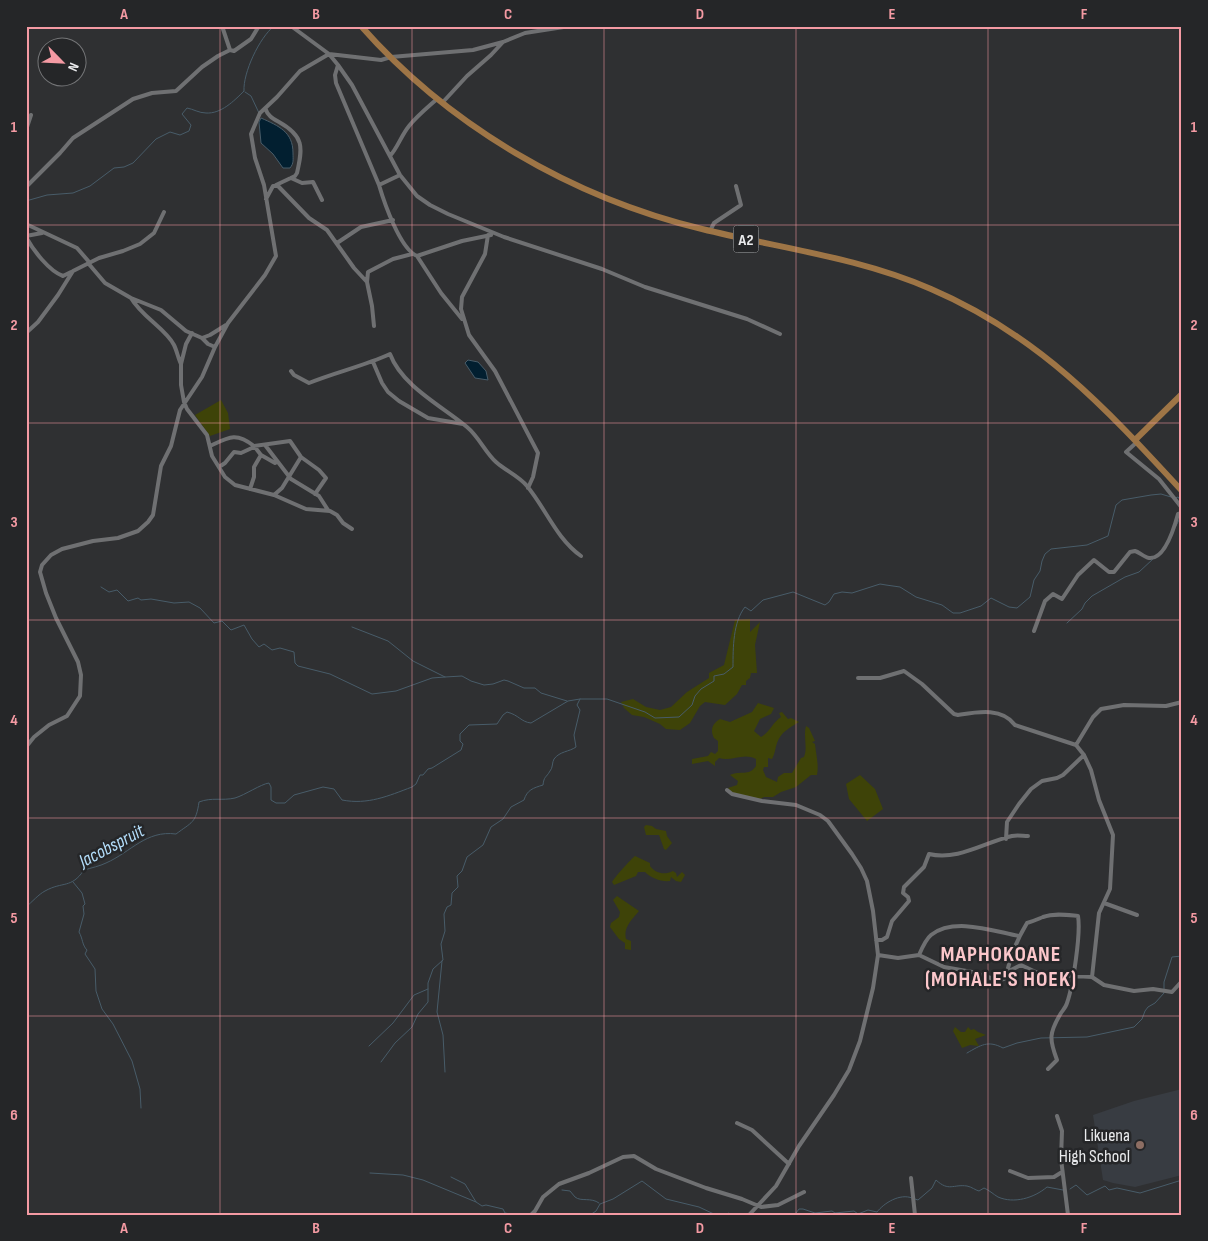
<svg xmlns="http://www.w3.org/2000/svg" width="1208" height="1241" viewBox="0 0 1208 1241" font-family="'Sofia Sans Condensed',sans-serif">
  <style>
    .built { fill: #383c42 }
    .green { fill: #3e4308 }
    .water { fill: #021f30; stroke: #485c69 }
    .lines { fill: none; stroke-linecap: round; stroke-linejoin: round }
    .stream { stroke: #485c69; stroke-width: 1 }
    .minor { stroke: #6f7072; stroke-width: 4 }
    .primary { stroke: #9e7546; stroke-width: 6 }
    .grid { fill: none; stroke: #f49aa3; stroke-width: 1; stroke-opacity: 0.55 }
    .education-dot { fill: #8d6e63; stroke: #252628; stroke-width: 2 }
    .labels { text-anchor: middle; stroke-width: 5; stroke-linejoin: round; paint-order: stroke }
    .shield { fill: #252628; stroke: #afb0b2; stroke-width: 1 }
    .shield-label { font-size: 16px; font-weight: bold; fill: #eaebed }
    .poi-label { font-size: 18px; fill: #eaebed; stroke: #252628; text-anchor: end }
    .water-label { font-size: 19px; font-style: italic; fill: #b2dcf9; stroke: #252628 }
    .district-label { font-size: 22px; font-weight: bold; letter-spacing: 1px; fill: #fcc7cb; stroke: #252628 }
    .neatline { fill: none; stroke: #f49aa3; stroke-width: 2 }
    .grid-label { font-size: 16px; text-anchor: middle; font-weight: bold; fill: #f49aa3 }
  </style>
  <rect width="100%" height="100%" fill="#2f3032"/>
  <path class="built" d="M1182,1089V1175L1135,1187L1113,1183L1103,1180L1093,1115L1134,1101Z"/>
  <path class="green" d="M221,400L228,413L230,429L210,436L195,415Z
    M750,619V632L760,622L755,645L757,673H751L750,678L746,681V685H742L737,694L725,705L705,702L700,706L690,723L680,730L666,729L660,724L644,717L632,715L624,708L621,702L633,699L646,707L660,710L671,707L687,692L709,678V673L724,665L735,620Z
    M758,703L774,708L771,714L760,719L754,731L761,737C769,733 773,722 781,717L779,713L782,712L788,719L791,718L799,722C789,728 781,732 777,743C775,749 775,754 772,759L768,758V767H764L763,770L766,777L777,782L778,777L784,773H792L801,758L804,757C808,747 803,736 806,726L809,728L815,741L812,742L815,744C816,754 819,765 817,775H811L796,787L781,792L773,797H764L760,799L733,793L728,788L737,785L738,781L730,775C740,770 749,777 756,766V759C743,752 732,762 719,758L715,762V766L708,761L692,764V759L708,756L711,752L715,754L718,751V741L714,738C710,730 712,724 720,719L730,722L752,712Z
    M860,775L875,789L883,809L867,821L849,799L846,784Z
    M646,825L652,826L656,829L666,831L667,836L672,843L666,850L664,849L659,835H646L644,827Z
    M635,856L650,863V866C656,874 665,875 673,871L676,873L677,877L682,872L685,875L681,882L676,881L671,877L670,881C661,882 651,878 645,872H638L636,876L614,885L612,882C615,877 631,859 635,856Z
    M617,896L639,911C632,920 623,927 626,939L631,941V950L625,949V943L619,939L610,927L611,923L619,917L620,912L613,900Z
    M955,1027L961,1032H965L968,1027L971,1030L974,1029L978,1032L986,1035L975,1039L979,1046L970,1045L962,1048L953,1031Z"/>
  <path class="water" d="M261,118C279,126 293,132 293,153C293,160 294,163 290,168H283L273,154L261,143L259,122Z
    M468,360L478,362L486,371L488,380L475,378L465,363Z"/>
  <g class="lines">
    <path class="stream" d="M245,92L251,96L259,113
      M26,201L47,195L73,193L90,186L114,168L124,167L133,163L156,139L170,132L180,135L189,131L191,125L182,114L187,108C193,109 199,113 206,113C221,114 234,101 244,91C243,73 259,38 274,26
      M1175,498L1178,497L1182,502
      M1176,526L1181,516
      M101,587L109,592L117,590L128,601L138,598L141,600L151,599L174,603L189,602L200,608L214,623L222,621L231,630L244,625L252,639L259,647L264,644L272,650L280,648L294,652L295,663L298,666L330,674L372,694L396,691L432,678L445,677
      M1067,623L1082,609L1085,603L1092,596L1125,577L1139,572L1153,559
      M352,627L388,641L413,661L445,677L462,676L471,681L484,685L493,684L504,680L508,681L524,688H535L541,693L567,701
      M73,882L82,893L85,904L83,906L84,914L79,932C83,939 82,945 87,950L85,954L95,969L96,991L102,1009L113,1024L132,1061L140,1089L141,1108
      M26,907C32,902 39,894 45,891C63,881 71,889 84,870C91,868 100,866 106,863C131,852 146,830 176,834C192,822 196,823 199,802C212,797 222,801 235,798C245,795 261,784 269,783L271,787V800L276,803H285L294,795L323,787L334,789L342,800C368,805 388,796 412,787L416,784L420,775H423L428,769L432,768L461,750L463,744L460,741V734L469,725L497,724L503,715L507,712C519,715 521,722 531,723L568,701L580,699H607L645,712L655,718L679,717L692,705L695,696L701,689L714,681V676L724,674L733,667C733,648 733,622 745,607L751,611L763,600L793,592L825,605L829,602L834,594L842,592L852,593L880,584L886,585L900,587L916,597L942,605L953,613H960L981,606L991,598L1009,607L1017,608L1030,597L1034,580L1040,571L1042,561L1045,554L1051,549L1087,545L1108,536L1116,505L1122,500L1151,495L1161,494L1171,497
      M442,961L437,1012L443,1035L445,1072
      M369,1046L393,1023L414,995L428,989
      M967,1053C981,1045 988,1040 1003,1048L1017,1043L1041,1038L1087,1037L1134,1027L1142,1019L1145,1011L1148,1007L1155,1003L1164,993V982L1172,957L1182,956
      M381,1062L395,1043L412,1027L418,1014L428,1002V983L433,969L443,960L441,944L445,931L444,914L447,907L451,905L452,893L458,887L457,876L462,871L467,857L483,845L491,827L503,819L511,807L524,800C527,790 533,788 543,785C544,776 546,778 550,771C553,768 552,762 554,759C560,751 569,752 576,747L574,735L580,710L577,705L580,699
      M370,1173L403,1175L423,1180L476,1202
      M451,1177L465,1184L476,1202L482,1206L486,1205L503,1209L505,1213L516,1215
      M1070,1189L1076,1185L1087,1195L1105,1186L1109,1190L1117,1188L1140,1193L1182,1180
      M562,1190L570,1191C572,1193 573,1195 575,1197C581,1202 591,1197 599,1203
      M915,1199L918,1200L932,1188L936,1180C949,1192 953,1184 967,1186C972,1187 975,1190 979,1191L984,1188C989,1190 993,1194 998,1197C1014,1204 1034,1198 1047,1187L1063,1190
      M590,1215L596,1211L600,1204L613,1199L642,1181L666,1199L699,1207L716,1215
      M724,1215L729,1213L731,1215
      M792,1215L796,1213L799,1209H803L815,1213L832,1211L835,1213L854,1211L858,1214L868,1210L877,1212C884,1203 900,1193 912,1198"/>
    <path class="minor" d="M222,26L230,50
      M291,26L329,54L338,65L352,85L400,175L417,196L430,205L448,214L504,237L602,269L645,287L747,319L780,334
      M338,65L335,75L336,83L379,185
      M443,102L467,76L491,55L503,42L525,33L570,26
      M265,108C268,116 272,118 279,122C304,136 303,147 297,173L295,176L276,185
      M26,130L31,115
      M390,156C398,147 401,136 409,126C417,116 427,108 437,99
      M400,175L379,185C384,202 400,249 417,256L462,241L491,235
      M291,178L302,183L313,182L322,200
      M26,187L60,153L73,138L133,99L152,93L176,91L202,67L218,56L230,50L234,51L251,39L259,26
      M266,199L273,186H278L309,218L327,230L354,268L367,282
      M26,224L77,248L90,263
      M710,231L714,223L741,205L736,186
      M488,235L485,254L462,297L461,309L469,335L495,371L538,453L533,477L528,488
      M26,236L42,233
      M26,237C33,250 49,271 63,276L71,272
      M337,243L361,227L393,220
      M417,256L441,293L462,319
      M88,263L105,283L131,298L161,310L186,331L202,338L210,335L226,325
      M131,298C142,317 166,329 174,345C177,351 178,358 181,364
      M374,326L372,306L367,282L368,272L393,259L412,254
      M26,333L38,322L58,295L73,271L99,258L123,251L140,244L154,233L164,212
      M192,333L186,344L181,364V385L184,402L187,409L207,435L212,456L225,477L235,485L274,495L306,509L330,511L337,515L343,523L352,529
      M202,338L208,344L215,347
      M373,362L382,383L388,392L399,401L428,418L463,424
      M291,371L294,375L309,383C336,372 364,366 390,354C402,386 442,406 467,427C479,437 485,452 496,462C506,471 519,476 527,486C546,509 556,538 581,556
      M1137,442L1126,452L1159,479L1182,508
      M265,445L291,479L319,496L328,510
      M210,446C229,437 236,432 254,446L290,441L301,457L319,470L326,478L315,494
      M254,446L261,455L275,463L277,462
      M219,467L225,463L234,452L241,453L254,447
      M250,489L254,477V467L261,455
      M274,495L282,488L301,457
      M1034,631L1045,601L1053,594L1062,599L1078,575L1094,560L1109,572H1114L1130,552L1135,551C1139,552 1144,557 1149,558C1165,560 1175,525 1178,514L1182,513
      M858,678H880L904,671L922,684L954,714L958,715C977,712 1002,707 1015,725L1076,745L1084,755L1091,770L1099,800L1113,835L1110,889L1099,913L1092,977
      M1076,745L1093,717L1101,709L1124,705L1166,706L1182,702
      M26,747L34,737L49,725L67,716L80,696L81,675L78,662L56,618L46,593L40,572L42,565L51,555L62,549L93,541L118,538L138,531L148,522L153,515L161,466L171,446L180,410L202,377L215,347L228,323L265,275L276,256L264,185L255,158L251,134L260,113L277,97L300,71L329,54L381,60L391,57L473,50L503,42
      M727,790L732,794L762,801L796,805L820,815L828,821L852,854L861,868L867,881L873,911L878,955L873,988L860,1041L849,1070L834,1095L799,1146L776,1186L749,1215
      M1006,839L1007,822L1019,804L1031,789L1042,781L1057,778L1063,775L1084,755
      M1104,903L1137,915
      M876,940H882L887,937L892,921L909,901L908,897L903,893L904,887L924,867L929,854C958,861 985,842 1012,836C1017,835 1023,836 1028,836
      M878,955L898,958L919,955L944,967L972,972L997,980L1004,979L1007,972L1021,965L1040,974L1092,977L1104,985L1134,991L1153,989L1172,992L1182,981
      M919,955C922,948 926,939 931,935C954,917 993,931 1019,936
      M1007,972C1011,954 1018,938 1027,923C1034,921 1038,919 1043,917C1054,913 1067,915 1078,916C1081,933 1073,986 1067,1003C1066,1007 1063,1010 1061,1013C1049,1033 1049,1039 1057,1060L1048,1069
      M1057,1116L1062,1131L1061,1159L1068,1215
      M737,1123L752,1130L789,1164
      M1010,1171L1028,1178L1054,1177L1062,1172
      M911,1178L915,1215
      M531,1215L535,1211L543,1197L559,1184L589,1173L623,1157L634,1156L656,1169L706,1188L742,1199L761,1207L778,1205L804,1192"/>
    <path class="primary" d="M361,26C449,126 573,198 702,229C778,248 858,257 931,289C1038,335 1105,407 1182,491
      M1135,440L1182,394"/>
  </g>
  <path class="grid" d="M220,26V1215M412,26V1215M604,26V1215M796,26V1215M988,26V1215M26,225H1182M26,423H1182M26,620H1182M26,818H1182M26,1016H1182"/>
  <circle class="education-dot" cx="1140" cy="1145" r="5"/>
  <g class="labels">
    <rect class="shield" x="733.5" y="225.5" width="25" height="27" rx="4"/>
    <g class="shield-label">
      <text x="746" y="245">A2</text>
    </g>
    <g class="poi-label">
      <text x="1130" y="1141">Likuena<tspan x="1130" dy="21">High School</tspan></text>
    </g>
    <g class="water-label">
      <text transform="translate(111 845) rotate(-28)" y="7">Jacobspruit</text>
    </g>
    <g class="district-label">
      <text x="1001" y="961">MAPHOKOANE<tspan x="1001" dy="25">(MOHALE'S HOEK)</tspan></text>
    </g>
  </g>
  <rect width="1208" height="1241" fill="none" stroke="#252628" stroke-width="55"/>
  <g transform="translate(62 62) rotate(114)"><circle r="24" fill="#252628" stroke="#747577"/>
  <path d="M0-4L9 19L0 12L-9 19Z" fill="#f49aa3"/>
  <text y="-8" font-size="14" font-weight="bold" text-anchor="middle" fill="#eaebed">N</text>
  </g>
  <rect x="28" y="28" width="1152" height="1186" class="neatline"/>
  <g class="grid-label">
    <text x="124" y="19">A</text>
    <text x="316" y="19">B</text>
    <text x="508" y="19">C</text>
    <text x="700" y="19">D</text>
    <text x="892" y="19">E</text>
    <text x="1084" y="19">F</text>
    <text x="14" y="132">1</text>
    <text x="1194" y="132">1</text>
    <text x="14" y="330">2</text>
    <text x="1194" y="330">2</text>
    <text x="14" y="527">3</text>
    <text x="1194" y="527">3</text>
    <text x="14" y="725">4</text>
    <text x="1194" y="725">4</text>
    <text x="14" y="923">5</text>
    <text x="1194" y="923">5</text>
    <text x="14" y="1120">6</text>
    <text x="1194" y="1120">6</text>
    <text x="124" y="1233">A</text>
    <text x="316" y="1233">B</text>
    <text x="508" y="1233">C</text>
    <text x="700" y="1233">D</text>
    <text x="892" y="1233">E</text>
    <text x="1084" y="1233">F</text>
  </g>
</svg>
